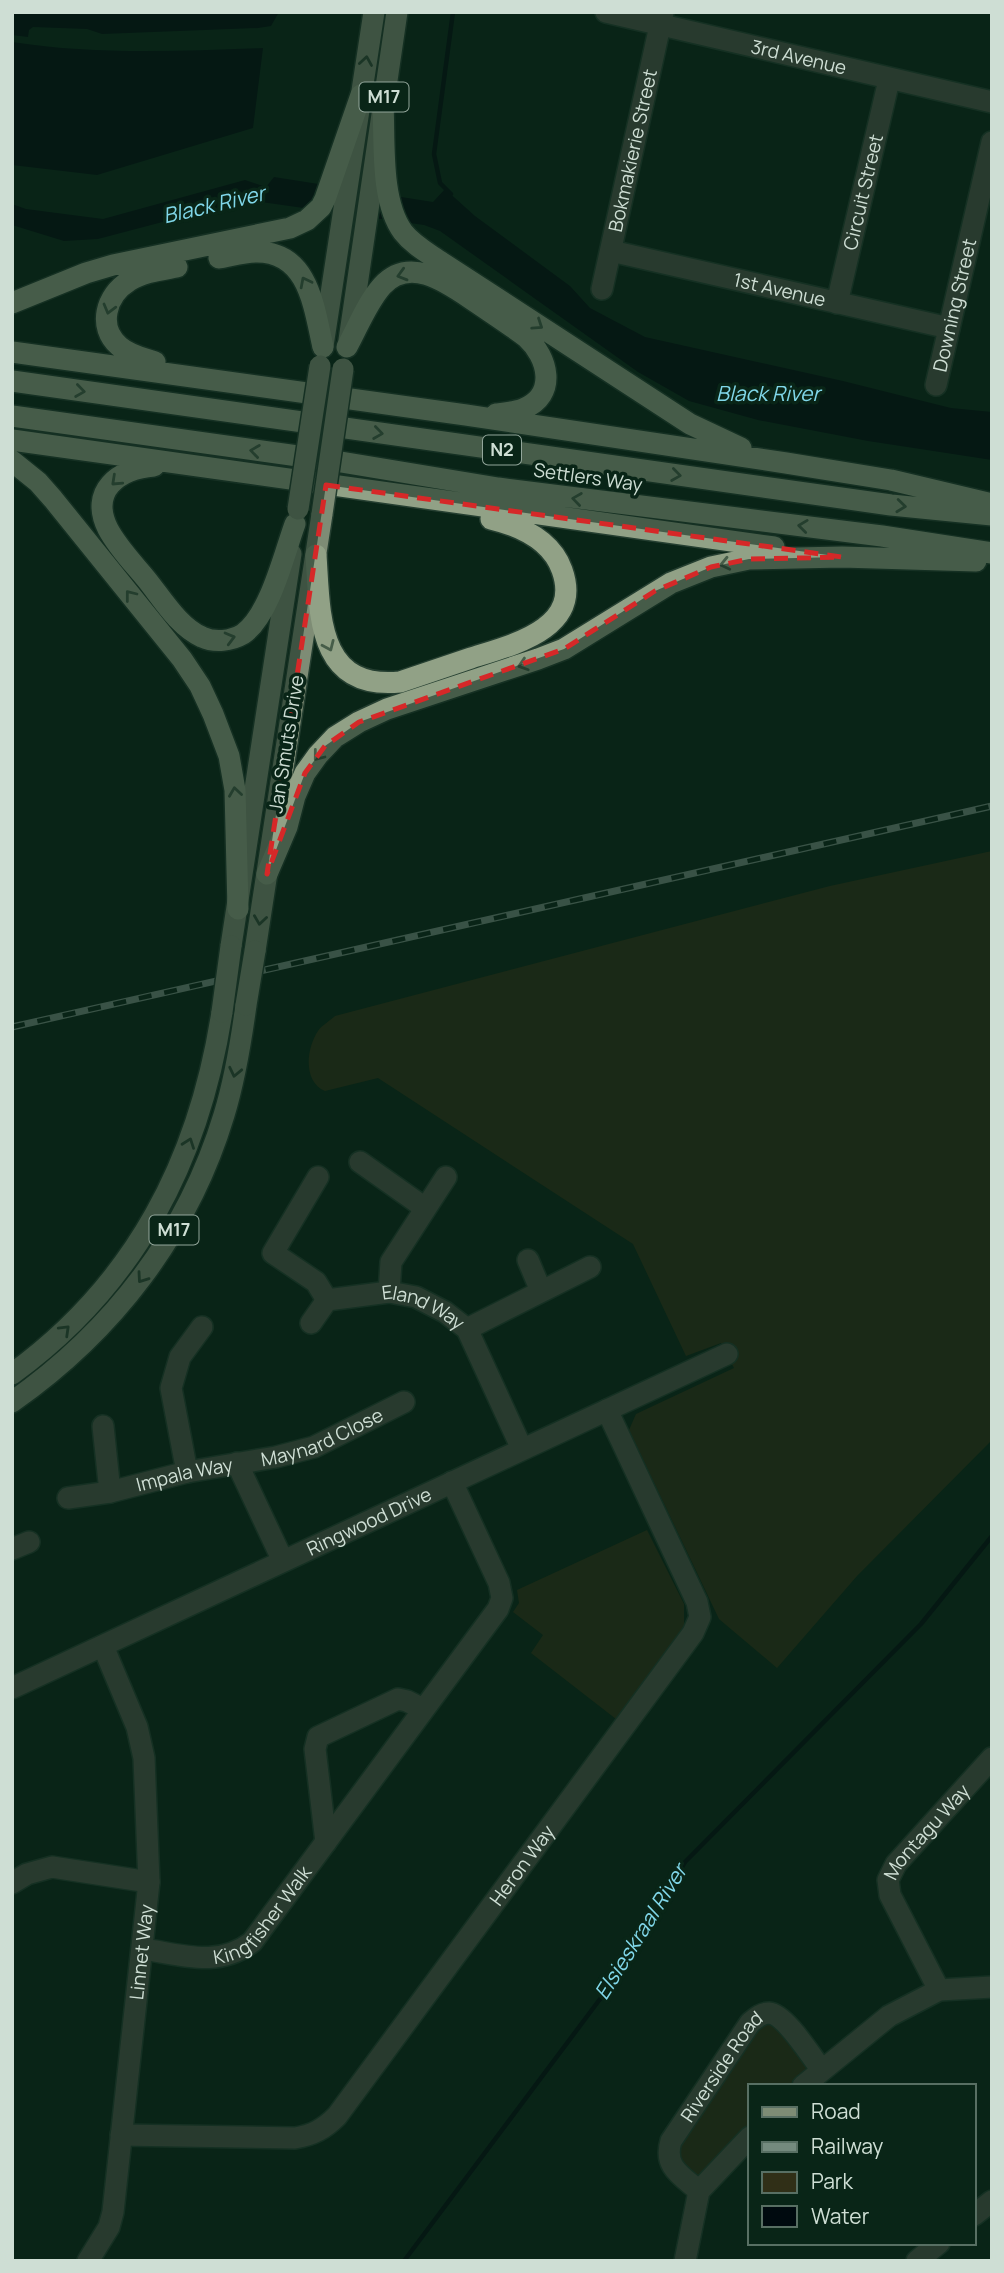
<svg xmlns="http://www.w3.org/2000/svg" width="1004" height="2273" viewBox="0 0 1004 2273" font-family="Manrope,sans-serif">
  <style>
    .green { fill: #302f17 }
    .water { fill: #000a0f }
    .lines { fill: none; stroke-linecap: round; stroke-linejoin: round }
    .stream { stroke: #000a0f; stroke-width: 4.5 }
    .minor-casing { stroke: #253f31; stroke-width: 24 }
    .major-casing { stroke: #253f31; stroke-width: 24 }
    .highway-casing { stroke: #253f31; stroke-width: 24 }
    .minor { stroke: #4f554a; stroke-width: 21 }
    .major { stroke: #7e8c75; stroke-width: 21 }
    .highway { stroke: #91a186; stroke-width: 21 }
    .rail-casing { stroke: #748a7e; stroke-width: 7 }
    .rail { stroke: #092517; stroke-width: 4.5; stroke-dasharray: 13; stroke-linecap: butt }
    .major-bridge-casing { stroke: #253f31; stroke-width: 24; stroke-linecap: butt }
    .major-bridge { stroke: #7e8c75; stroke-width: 21 }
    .oneway { stroke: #324938 }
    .oneway2 { stroke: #465d49 }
    .marked { fill: none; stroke: #d62828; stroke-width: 5; stroke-dasharray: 14 9; stroke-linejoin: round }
    .labels { text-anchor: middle; stroke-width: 7; stroke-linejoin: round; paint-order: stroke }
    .shield { fill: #092517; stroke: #93a69b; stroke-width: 2 }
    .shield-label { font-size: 18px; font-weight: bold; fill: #ceded4 }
    .street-label { font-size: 19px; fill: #ceded4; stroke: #092517 }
    .water-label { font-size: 21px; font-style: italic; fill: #80d7e9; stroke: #092517 }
  </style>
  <rect width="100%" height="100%" fill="#092517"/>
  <path class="green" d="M992,851V1440L857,1576L777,1668L719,1619L629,1430L636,1414L734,1368L721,1343L686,1356L633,1244L378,1078L325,1091C303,1082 306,1049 318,1031C322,1025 330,1021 335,1016L830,886Z
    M647,1530L684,1604V1626L616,1719L531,1653L543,1635L513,1612L519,1603L517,1590Z
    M766,2023L774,2026L806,2066L805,2076L794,2086H750V2125L696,2183L688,2182L672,2138L752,2027Z"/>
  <path class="water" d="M12,12H279L271,26L258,28L102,34L87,29L33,27L29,30L28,37L12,35Z
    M12,42C95,55 179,51 263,48L253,128L97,175L12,165Z
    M274,177L433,202L445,189L475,216L570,286L590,308L645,337L843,381L951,408L992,412V460L868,441L758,420L689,401L638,372L440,231L424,225L246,200L98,239L64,241L12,225V204L26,209L103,219L245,180L266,187Z"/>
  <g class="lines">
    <path class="stream" d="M451,194L440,183L434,154L453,12
      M404,2261L612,1983L685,1862L921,1624L992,1536"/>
    <g class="minor-casing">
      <g id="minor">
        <path id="s1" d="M606,12L992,102"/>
        <path id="s2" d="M611,251L949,328"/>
        <path id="s3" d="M602,289L663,12"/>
        <path id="s4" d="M837,303L889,80"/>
        <path id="s5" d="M936,385L992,142"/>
        <path d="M360,1162L425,1208"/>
        <path d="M318,1177L273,1253L316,1282L327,1300"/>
        <path d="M528,1260L541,1291"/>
        <path d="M389,1292L391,1262L446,1177"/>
        <path id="s6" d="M311,1323L327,1300L389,1292L416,1297L445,1312L467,1329L522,1449"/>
        <path d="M467,1329L590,1267"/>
        <path d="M103,1426L110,1492"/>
        <path d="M237,1463L283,1561"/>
        <path d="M187,1472L171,1388L180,1357L202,1327"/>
        <path id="s7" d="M68,1498L110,1492L187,1472L276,1457L314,1447L404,1402"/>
        <path d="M12,1549L29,1542"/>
        <path id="s8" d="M12,1688L727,1354"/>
        <path d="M326,1842L315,1749L318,1737L398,1699L407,1701L423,1709"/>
        <path d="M12,1883L27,1874L52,1867L149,1882"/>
        <path id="s9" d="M143,1949C183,1955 218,1968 252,1942L498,1609L502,1598L499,1583L452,1482"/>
        <path id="s10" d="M939,1990L890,1895L888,1880L896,1864L992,1758"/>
        <path d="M803,2086L889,2016L939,1990L992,1987"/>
        <path id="s11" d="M121,2135L295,2138C313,2135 324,2129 337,2116L693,1633L700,1617L697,1602L607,1410"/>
        <path id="s12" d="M699,2191C682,2176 663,2167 671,2141L750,2023C756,2018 761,2013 769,2013C785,2014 811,2056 821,2069"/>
        <path d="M974,2215L992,2201"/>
        <path id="s13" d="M88,2261L109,2227L113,2212L149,1882L144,1758L137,1727L103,1646"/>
        <path d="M685,2261L699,2191L750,2137"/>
        <path d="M917,2261L939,2243"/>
      </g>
    </g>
    <g class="major-casing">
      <path id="major" d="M349,340L397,12
        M323,346L374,12
        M231,946L291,554
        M255,951L322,514
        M12,1374C136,1284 199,1160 222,1012
        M12,1402C113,1331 188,1234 224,1115C235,1079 241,1042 246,1005"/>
    </g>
    <g class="highway-casing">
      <path id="highway" d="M383,104C385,141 380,201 403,232C413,245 428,253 441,262L690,424L741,448
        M219,258C231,256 244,252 257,252C309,252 314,308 323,347
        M12,303L86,273L113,265L290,228L307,220L321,207L325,199L361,95
        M347,347C358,327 367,303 382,286C411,254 450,285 477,303C493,314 510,325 526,337C548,357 558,395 523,409C515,412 505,413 496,414
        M12,352L466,415L786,463L891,480L992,504
        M155,362C143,358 129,355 119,346C97,327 106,295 129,281C143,272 161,270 177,267
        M12,381L891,505L992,515
        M12,416L341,462L498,488L882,536L992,553
        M12,440L774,547
        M12,461L38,482L53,499L182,659L200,686L213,714L229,756L235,790L238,909
        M154,466C118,469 89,491 108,529C118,548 134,564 147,580C163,600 179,627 202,637C215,643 231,641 243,634C270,615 284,554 295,524
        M316,555C320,615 317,690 400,682C424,674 447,666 471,658C512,645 583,629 562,570C551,539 520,526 491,519
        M267,874L287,827L295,796L305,773L318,755L335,737L359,722L387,709L538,659L564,649L671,583L711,567L749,559L842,557L976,561"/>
    </g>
    <use href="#minor" class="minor"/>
    <use href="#major" class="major"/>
    <use href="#highway" class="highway"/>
    <g class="rail-casing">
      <path id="rail" d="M12,1027L992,806"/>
    </g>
    <use href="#rail" class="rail"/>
    <g class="major-bridge-casing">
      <path id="major-bridge" d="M298,509L320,366
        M322,514L343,369
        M246,1005L255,951
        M222,1012L231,946"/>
    </g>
    <use href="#major-bridge" class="major-bridge"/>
  </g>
  <defs><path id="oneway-chevron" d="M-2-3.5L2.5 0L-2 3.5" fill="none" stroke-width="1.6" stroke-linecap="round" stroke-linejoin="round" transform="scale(1.75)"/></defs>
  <g class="oneway">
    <use href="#oneway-chevron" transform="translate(366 61) rotate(-81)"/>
    <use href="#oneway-chevron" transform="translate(260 920) rotate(98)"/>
    <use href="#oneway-chevron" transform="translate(235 1072) rotate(102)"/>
    <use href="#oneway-chevron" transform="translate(189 1143) rotate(-70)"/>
    <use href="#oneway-chevron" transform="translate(142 1278) rotate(125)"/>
    <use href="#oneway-chevron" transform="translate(65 1330) rotate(-44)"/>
  </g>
  <g class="oneway2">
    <use href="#oneway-chevron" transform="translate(402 275) rotate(164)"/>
    <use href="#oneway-chevron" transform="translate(305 282) rotate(-117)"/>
    <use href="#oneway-chevron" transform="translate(109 309) rotate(105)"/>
    <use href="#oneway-chevron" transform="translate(538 325) rotate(34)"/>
    <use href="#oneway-chevron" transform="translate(80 391) rotate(8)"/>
    <use href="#oneway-chevron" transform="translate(378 433) rotate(8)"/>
    <use href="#oneway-chevron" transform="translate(255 451) rotate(-172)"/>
    <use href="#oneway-chevron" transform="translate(676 475) rotate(8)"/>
    <use href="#oneway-chevron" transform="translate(116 481) rotate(137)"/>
    <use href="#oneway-chevron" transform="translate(577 499) rotate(-172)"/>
    <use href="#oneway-chevron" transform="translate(901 506) rotate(6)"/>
    <use href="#oneway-chevron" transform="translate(803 526) rotate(-173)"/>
    <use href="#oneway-chevron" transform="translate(725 564) rotate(167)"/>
    <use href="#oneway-chevron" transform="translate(130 595) rotate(-128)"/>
    <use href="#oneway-chevron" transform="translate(230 638) rotate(-15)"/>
    <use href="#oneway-chevron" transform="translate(329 646) rotate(66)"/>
    <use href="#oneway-chevron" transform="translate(523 665) rotate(162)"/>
    <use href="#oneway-chevron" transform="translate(318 756) rotate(128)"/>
    <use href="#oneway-chevron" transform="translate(235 792) rotate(-98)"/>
  </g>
  <path d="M0 0H1004V2273H0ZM326,485L842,557L749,559L711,567L655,591L564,649L359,722L325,746L305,773L267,874Z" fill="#092517" fill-opacity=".55" fill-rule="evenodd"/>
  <path class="marked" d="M326,485L842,557L749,559L711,567L655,591L564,649L359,722L325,746L305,773L267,874Z"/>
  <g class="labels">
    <g class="shield">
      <rect x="359.5" y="82.5" width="49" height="29" rx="5"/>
      <rect x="483" y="435.5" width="38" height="29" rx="5"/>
      <rect x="149.5" y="1215.5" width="49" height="29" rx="5"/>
    </g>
    <g class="shield-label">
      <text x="384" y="103">M17</text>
      <text x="502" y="456">N2</text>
      <text x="174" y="1236">M17</text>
    </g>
    <g class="street-label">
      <text dy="7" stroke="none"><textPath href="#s1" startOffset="198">3rd Avenue</textPath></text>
      <text dy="7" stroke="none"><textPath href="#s3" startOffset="142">Bokmakierie Street</textPath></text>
      <text dy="7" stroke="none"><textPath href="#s4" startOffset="114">Circuit Street</textPath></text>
      <text dy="7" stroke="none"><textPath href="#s2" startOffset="173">1st Avenue</textPath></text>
      <text dy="7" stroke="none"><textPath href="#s5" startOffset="82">Downing Street</textPath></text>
      <text transform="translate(588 477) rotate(8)" y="7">Settlers Way</text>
      <text transform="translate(286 744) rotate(-81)" y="7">Jan Smuts Drive</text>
      <text dy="7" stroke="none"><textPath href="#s6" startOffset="128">Eland Way</textPath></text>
      <text dy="7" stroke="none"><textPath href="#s7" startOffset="262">Maynard Close</textPath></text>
      <text dy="7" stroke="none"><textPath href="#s7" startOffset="119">Impala Way</textPath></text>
      <text dy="7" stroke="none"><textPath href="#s8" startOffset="394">Ringwood Drive</textPath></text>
      <text dy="7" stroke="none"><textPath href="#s10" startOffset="184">Montagu Way</textPath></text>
      <text dy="7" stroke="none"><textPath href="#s11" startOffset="534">Heron Way</textPath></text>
      <text dy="7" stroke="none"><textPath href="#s9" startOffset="138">Kingfisher Walk</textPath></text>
      <text dy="7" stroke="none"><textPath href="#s13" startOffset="317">Linnet Way</textPath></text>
      <text dy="7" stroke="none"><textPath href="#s12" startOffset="152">Riverside Road</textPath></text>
    </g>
    <g class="water-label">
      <text transform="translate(214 205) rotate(-13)" y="7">Black River</text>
      <text x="768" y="401">Black River</text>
      <text transform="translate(641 1932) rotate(-58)" y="7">Elsieskraal River</text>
    </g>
  </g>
  <rect width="1004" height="2273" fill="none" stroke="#ceded4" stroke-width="28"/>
  <rect x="748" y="2084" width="228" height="161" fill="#092517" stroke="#586f63" stroke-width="2"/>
  <rect x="762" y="2107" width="35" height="10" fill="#7e8c75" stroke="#586f63" stroke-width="2"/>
  <text x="811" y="2119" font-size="21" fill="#ceded4">Road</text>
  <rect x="762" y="2142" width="35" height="10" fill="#748a7e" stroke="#586f63" stroke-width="2"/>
  <text x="811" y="2154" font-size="21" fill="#ceded4">Railway</text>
  <rect x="762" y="2172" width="35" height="21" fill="#302f17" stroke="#586f63" stroke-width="2"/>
  <text x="811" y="2189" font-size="21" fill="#ceded4">Park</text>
  <rect x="762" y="2206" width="35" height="21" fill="#000a0f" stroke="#586f63" stroke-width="2"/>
  <text x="811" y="2224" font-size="21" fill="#ceded4">Water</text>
</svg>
